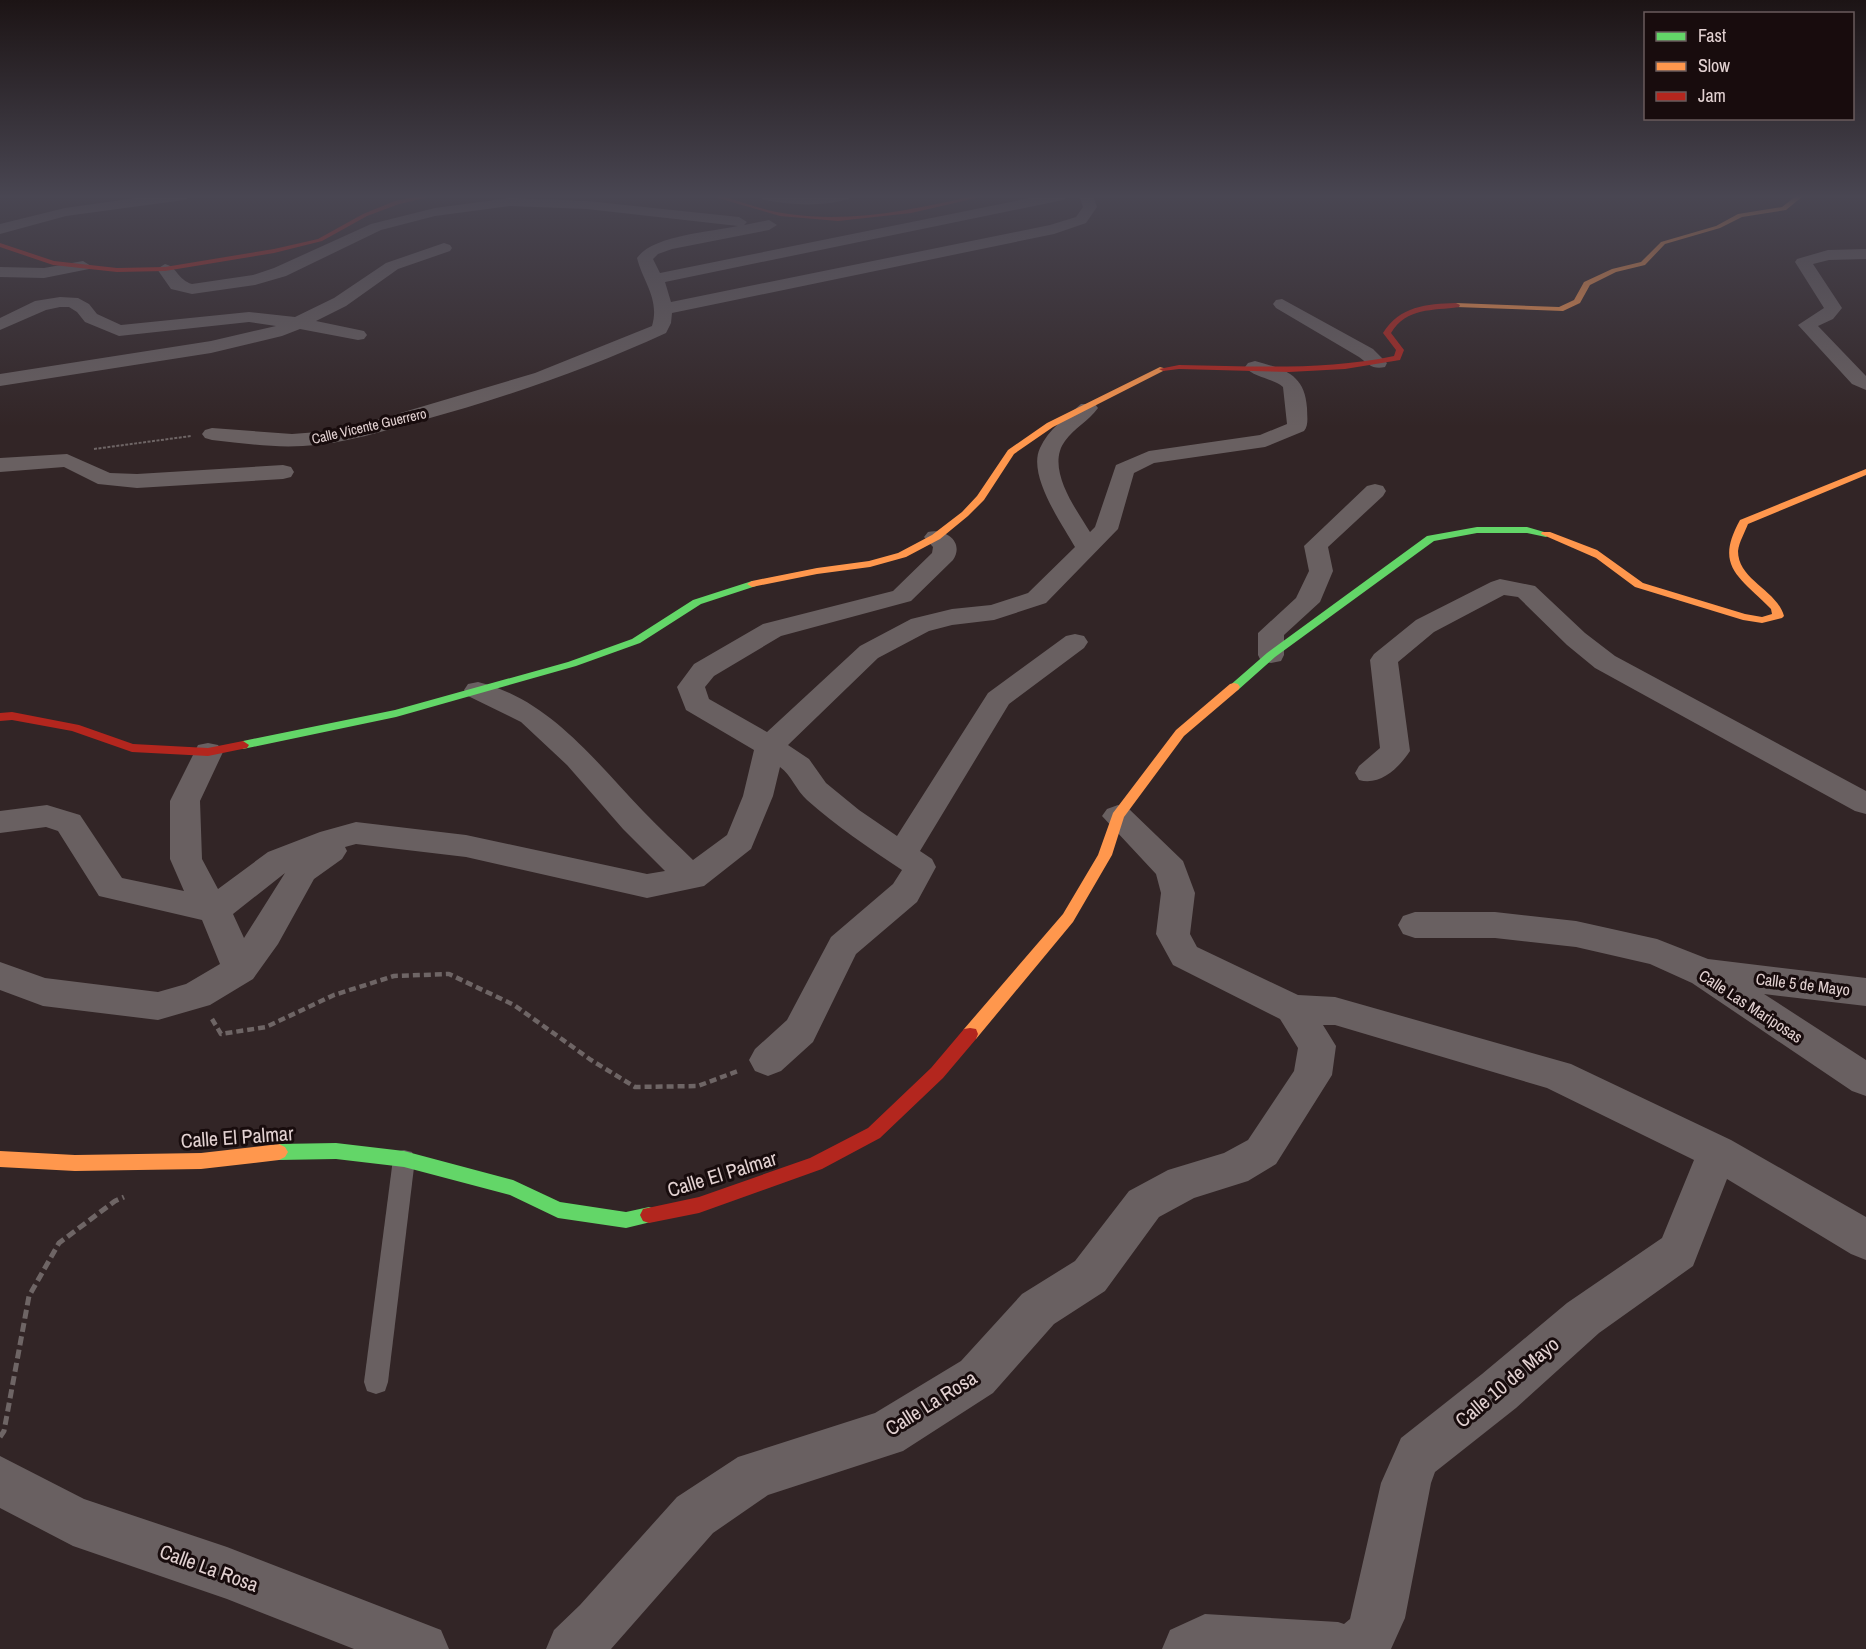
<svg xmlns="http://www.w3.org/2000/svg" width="1866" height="1649" viewBox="0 0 1866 1649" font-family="'Archivo Narrow',sans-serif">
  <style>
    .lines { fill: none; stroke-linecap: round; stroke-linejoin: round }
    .path-far2 { stroke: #6e6565; stroke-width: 2; stroke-dasharray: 3 1.5; stroke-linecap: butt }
    .path-far1 { stroke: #6e6565; stroke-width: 4.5; stroke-dasharray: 7 4; stroke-linecap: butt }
    .path { stroke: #6e6565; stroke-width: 5; stroke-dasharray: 9 4.5; stroke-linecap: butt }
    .lane { fill: #696061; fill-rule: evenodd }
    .street { fill: #696061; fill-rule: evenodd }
    .fast { fill: #63d668; fill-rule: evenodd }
    .slow { fill: #ff974d; fill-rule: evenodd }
    .jam { fill: #b3261e; fill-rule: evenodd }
    .labels { text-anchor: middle; stroke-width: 6; stroke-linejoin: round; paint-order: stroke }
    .far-street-label { font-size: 14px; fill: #e3d2d2; stroke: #180c0d }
    .street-label { font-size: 16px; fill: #e3d2d2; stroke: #180c0d }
    .near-street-label { font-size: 20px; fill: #e3d2d2; stroke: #180c0d }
  </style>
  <rect width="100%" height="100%" fill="#322526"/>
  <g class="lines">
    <path class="path-far2" d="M94,449L191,436"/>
    <path class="path-far1" d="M212,1019L221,1034L266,1027L334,995L394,976L449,974L514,1005L591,1060L635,1087L698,1086L738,1071"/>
    <path class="path" d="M0,1437L4,1431L29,1296L59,1243L115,1201L124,1197"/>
    <path class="lane" d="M404,1150L412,1152L415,1159L388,1382L385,1391L376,1394L367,1391L364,1382L393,1159L396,1152Z"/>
    <path class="street" d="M150,196H191L184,200L66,216L0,234V224L65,208Z
      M757,196H851L849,199C820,207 793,205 764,200Z
      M1040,196H1070L1063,200L665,282L671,302L1050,225L1076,217L1083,207L1079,196H1093L1097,207L1086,223L1054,234L672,313L671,323L666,333C588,369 506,397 423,420C383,431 344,444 303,446C272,448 242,443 212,440L205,438L202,434L205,430L212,428L292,434L318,432L360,425L535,373L652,326C660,299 643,282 637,258C653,235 711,232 738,226L587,209L510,206L435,216L381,230L286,276L255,285L192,294L171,289L157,269L165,264C177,267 178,280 192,284L253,275L274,268L371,224L435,208L510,198L587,201L739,217L747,222L744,225L769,220L777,225L769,230L672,249L658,254L653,259L660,273Z
      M444,243L450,245L452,248L450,251L398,269L346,306L316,321L364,331L367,335L364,339L358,340L300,329L282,336L211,353L0,386V374L211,341L276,326L249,322L119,336L85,322L77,312L69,307H60L46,310L0,330V318L35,301L60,297L78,298L89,304L97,314L121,325L249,312L295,317L334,298L386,263Z
      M1866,249V259L1829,260L1813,264L1842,308L1833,319L1818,326L1866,376V390L1852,384L1798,325L1824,308L1795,262L1797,259L1828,250Z
      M83,261L91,266L89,269L44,278L0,277V267L44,268Z
      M1282,299L1373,349L1387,363L1385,367C1373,370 1368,364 1359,357L1276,308L1273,304L1276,300Z
      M1255,361C1284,369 1305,374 1307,408C1307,416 1309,425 1304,431L1265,447L1154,463L1134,473L1118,529L1046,603L994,620L952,625L929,631L878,658L788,745L809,759L826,783L859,810L897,836L988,693L1066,636L1075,634L1084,636L1088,642L1084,648L1009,704L920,851L932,859L936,867L917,902L856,954L813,1042L781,1071L768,1076L755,1071L749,1060L755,1049L787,1020L831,937L893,884L902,870C869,848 836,826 807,800C796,790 792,776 780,767L773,796L751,849L704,886L647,898L466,857L356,844L345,847L347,851L342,859L314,879L278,944L253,979L210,1005L158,1020L43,1006L0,990V962L45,978L158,992L186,984L220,964L202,920L99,896L58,831L46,827L0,833V811L47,805L80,815L122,878L184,891L170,859V801L198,745L208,743L218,745L223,752L200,801L202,859L218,889L268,852L320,832L356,822L466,835L647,874L665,871L623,829L567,765L521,722L468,696L464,690L468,684L478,682C549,699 595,761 643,811C659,828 677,844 693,860L727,835L743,796L754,750L686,710L677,687L694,664L763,624L893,591L932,553L933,547L924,537L928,532C945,528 965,542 953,560L911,601L781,636L714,676L705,687L709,699L767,732L860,646L911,619L952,609L991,605L1028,593L1075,547C1062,524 1027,475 1040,448C1048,430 1066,417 1081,404H1095L1098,408C1089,421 1074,428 1065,441C1045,468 1076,509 1090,532L1095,527L1116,465L1149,451L1260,435L1287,424L1283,387C1273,378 1254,378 1245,367L1248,363ZM285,873L244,938L233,914Z
      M67,454L110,473L137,474L283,465L291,467L294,472L291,477L283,479L137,488L98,484L64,467L0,472V458Z
      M1375,484L1383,486L1386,491L1383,496L1328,547L1333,571L1320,602L1284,635V655L1281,661L1271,663L1261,661L1258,655V633L1296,598L1309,571L1304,546L1367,486Z
      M1500,579L1535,586L1585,633L1615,656L1866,791V814L1855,811L1595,668L1567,645L1518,597L1504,595L1434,632L1398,662L1410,751C1399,768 1380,786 1359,780L1355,773L1359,766L1380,748L1370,660L1374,654L1416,620L1491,582Z
      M1118,805L1129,809L1183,861L1195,893L1190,934L1197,947L1298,995L1335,997L1571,1064L1731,1140L1866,1217V1260L1851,1254L1727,1179L1693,1266L1599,1333L1516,1408L1435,1472L1431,1483L1405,1618L1391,1649H1162L1170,1630L1205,1614L1338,1622L1344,1624L1350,1619L1381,1483L1401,1438L1482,1374L1567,1303L1662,1238L1694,1160L1547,1088L1335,1025H1323L1336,1046L1332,1075L1276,1164L1248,1181L1194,1198L1159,1217L1105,1291L1054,1324L993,1393L903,1451L768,1495L713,1533L611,1649H546L554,1630L580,1605L677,1497L738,1457L875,1413L961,1361L1022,1294L1075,1261L1129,1191L1168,1170L1224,1153L1248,1140L1294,1071L1298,1048L1280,1019L1173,965L1156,934L1161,893L1156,874L1102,816L1107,809Z
      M1415,912H1495L1576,921L1657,939L1708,959L1866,978V1006L1764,994L1866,1060V1096L1852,1091L1692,983L1650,964L1576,947L1495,938H1415L1403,934L1398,925L1403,916Z
      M0,1456L84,1499L227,1547L441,1630L449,1649H354L227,1599L73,1546L0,1508Z"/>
    <path class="fast" d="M1477,527H1527L1551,534L1546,537L1527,533H1477L1434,541L1275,657L1238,690L1234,691L1228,687L1267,653L1427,536Z
      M752,581L757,584L756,586L701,604L640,643L576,666L396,717L243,749L237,745L243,741L395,710L568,662L632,639L693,600Z
      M336,1143L404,1151L513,1180L560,1202L626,1212L649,1207L655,1209L658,1215L655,1221L626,1228L558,1218L510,1195L404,1167L336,1159L279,1160L273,1157L270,1152L273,1147L279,1144Z"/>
    <path class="slow" d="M1796,196H1803L1786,210L1742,217L1720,228L1665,244L1645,265L1616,272L1590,285L1580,303L1563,311L1456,307L1452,305L1456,303L1559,307L1574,300L1584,282L1612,269L1641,262L1661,242L1716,226L1738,214L1782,207Z
      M1160,367L1167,369L1053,427L1014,454L984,500L968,516L940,539L906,557L870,567L817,574L752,587L747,584L752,581L817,568L869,561L898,553L932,535L962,512L977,496L1008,450L1047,423Z
      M1866,469V475L1748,524C1745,532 1739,542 1738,551C1738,580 1777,590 1784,616L1782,618L1762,623L1743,620L1635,587L1596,558L1541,534L1542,532H1550L1597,550L1643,583L1745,614L1762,617L1772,614L1771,609C1739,576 1714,567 1740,520Z
      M1234,683L1238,684L1240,687L1238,690L1184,736L1124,817L1112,855L1073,922L976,1039L970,1040L964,1039L962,1034L964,1029L1063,914L1098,855L1113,813L1176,730L1230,684Z
      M279,1144L285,1147L288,1152L285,1157L279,1160L201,1169L75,1171L0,1167V1151L75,1155L201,1153Z"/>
    <path class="jam" d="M419,196H434L399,204L367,216L322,241L274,253L165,271L117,272L53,265L0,247V243L54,261L117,268L165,267L274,249L318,239L363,214L395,201Z
      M711,196H722C744,203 766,211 789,214C850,223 913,210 973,196H985L911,213L838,221L780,216Z
      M1456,303L1460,305L1459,307C1432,311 1407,307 1391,333L1404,350L1400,360L1345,369L1289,372L1179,369L1163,371L1159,369L1179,365C1251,366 1323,371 1394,356L1396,350L1383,333C1400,306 1426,304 1456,303Z
      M12,712L79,725L133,744L208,748L243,741L249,745L247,748L208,756L132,752L72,731L12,720L0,721V713Z
      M970,1028L976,1029L978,1034L976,1039L943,1078L880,1138L822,1169L699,1213L649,1223L643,1221L640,1215L643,1209L699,1197L810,1158L868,1128L931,1068L964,1029Z"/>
  </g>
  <linearGradient id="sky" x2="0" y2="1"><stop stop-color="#1c1415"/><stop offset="0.46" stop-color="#494652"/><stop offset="1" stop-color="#494652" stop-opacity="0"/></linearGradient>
  <rect width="1866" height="427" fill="url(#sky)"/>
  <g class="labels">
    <g class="far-street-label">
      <text transform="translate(369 426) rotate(-13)" y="5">Calle Vicente Guerrero</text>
    </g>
    <g class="street-label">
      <text transform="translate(1803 984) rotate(7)" y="6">Calle 5 de Mayo</text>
      <text transform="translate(1751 1006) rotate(33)" y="6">Calle Las Mariposas</text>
    </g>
    <g class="near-street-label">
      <text transform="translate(237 1137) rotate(-4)" y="7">Calle El Palmar</text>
      <text transform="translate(722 1174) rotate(-17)" y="7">Calle El Palmar</text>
      <text transform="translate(1507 1382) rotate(-40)" y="7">Calle 10 de Mayo</text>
      <text transform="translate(931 1403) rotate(-32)" y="7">Calle La Rosa</text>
      <text transform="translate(209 1568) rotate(20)" y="7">Calle La Rosa</text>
    </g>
  </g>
  <rect x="1644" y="12" width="210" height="108" fill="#180c0d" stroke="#695b5c" stroke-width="1.5"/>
  <rect x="1656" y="32" width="30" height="9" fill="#63d668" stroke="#695b5c" stroke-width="1.5"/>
  <text x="1698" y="42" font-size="18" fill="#e3d2d2">Fast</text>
  <rect x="1656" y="62" width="30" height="9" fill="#ff974d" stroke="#695b5c" stroke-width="1.5"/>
  <text x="1698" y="72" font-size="18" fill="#e3d2d2">Slow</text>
  <rect x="1656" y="92" width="30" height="9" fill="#b3261e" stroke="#695b5c" stroke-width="1.5"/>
  <text x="1698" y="102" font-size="18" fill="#e3d2d2">Jam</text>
</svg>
